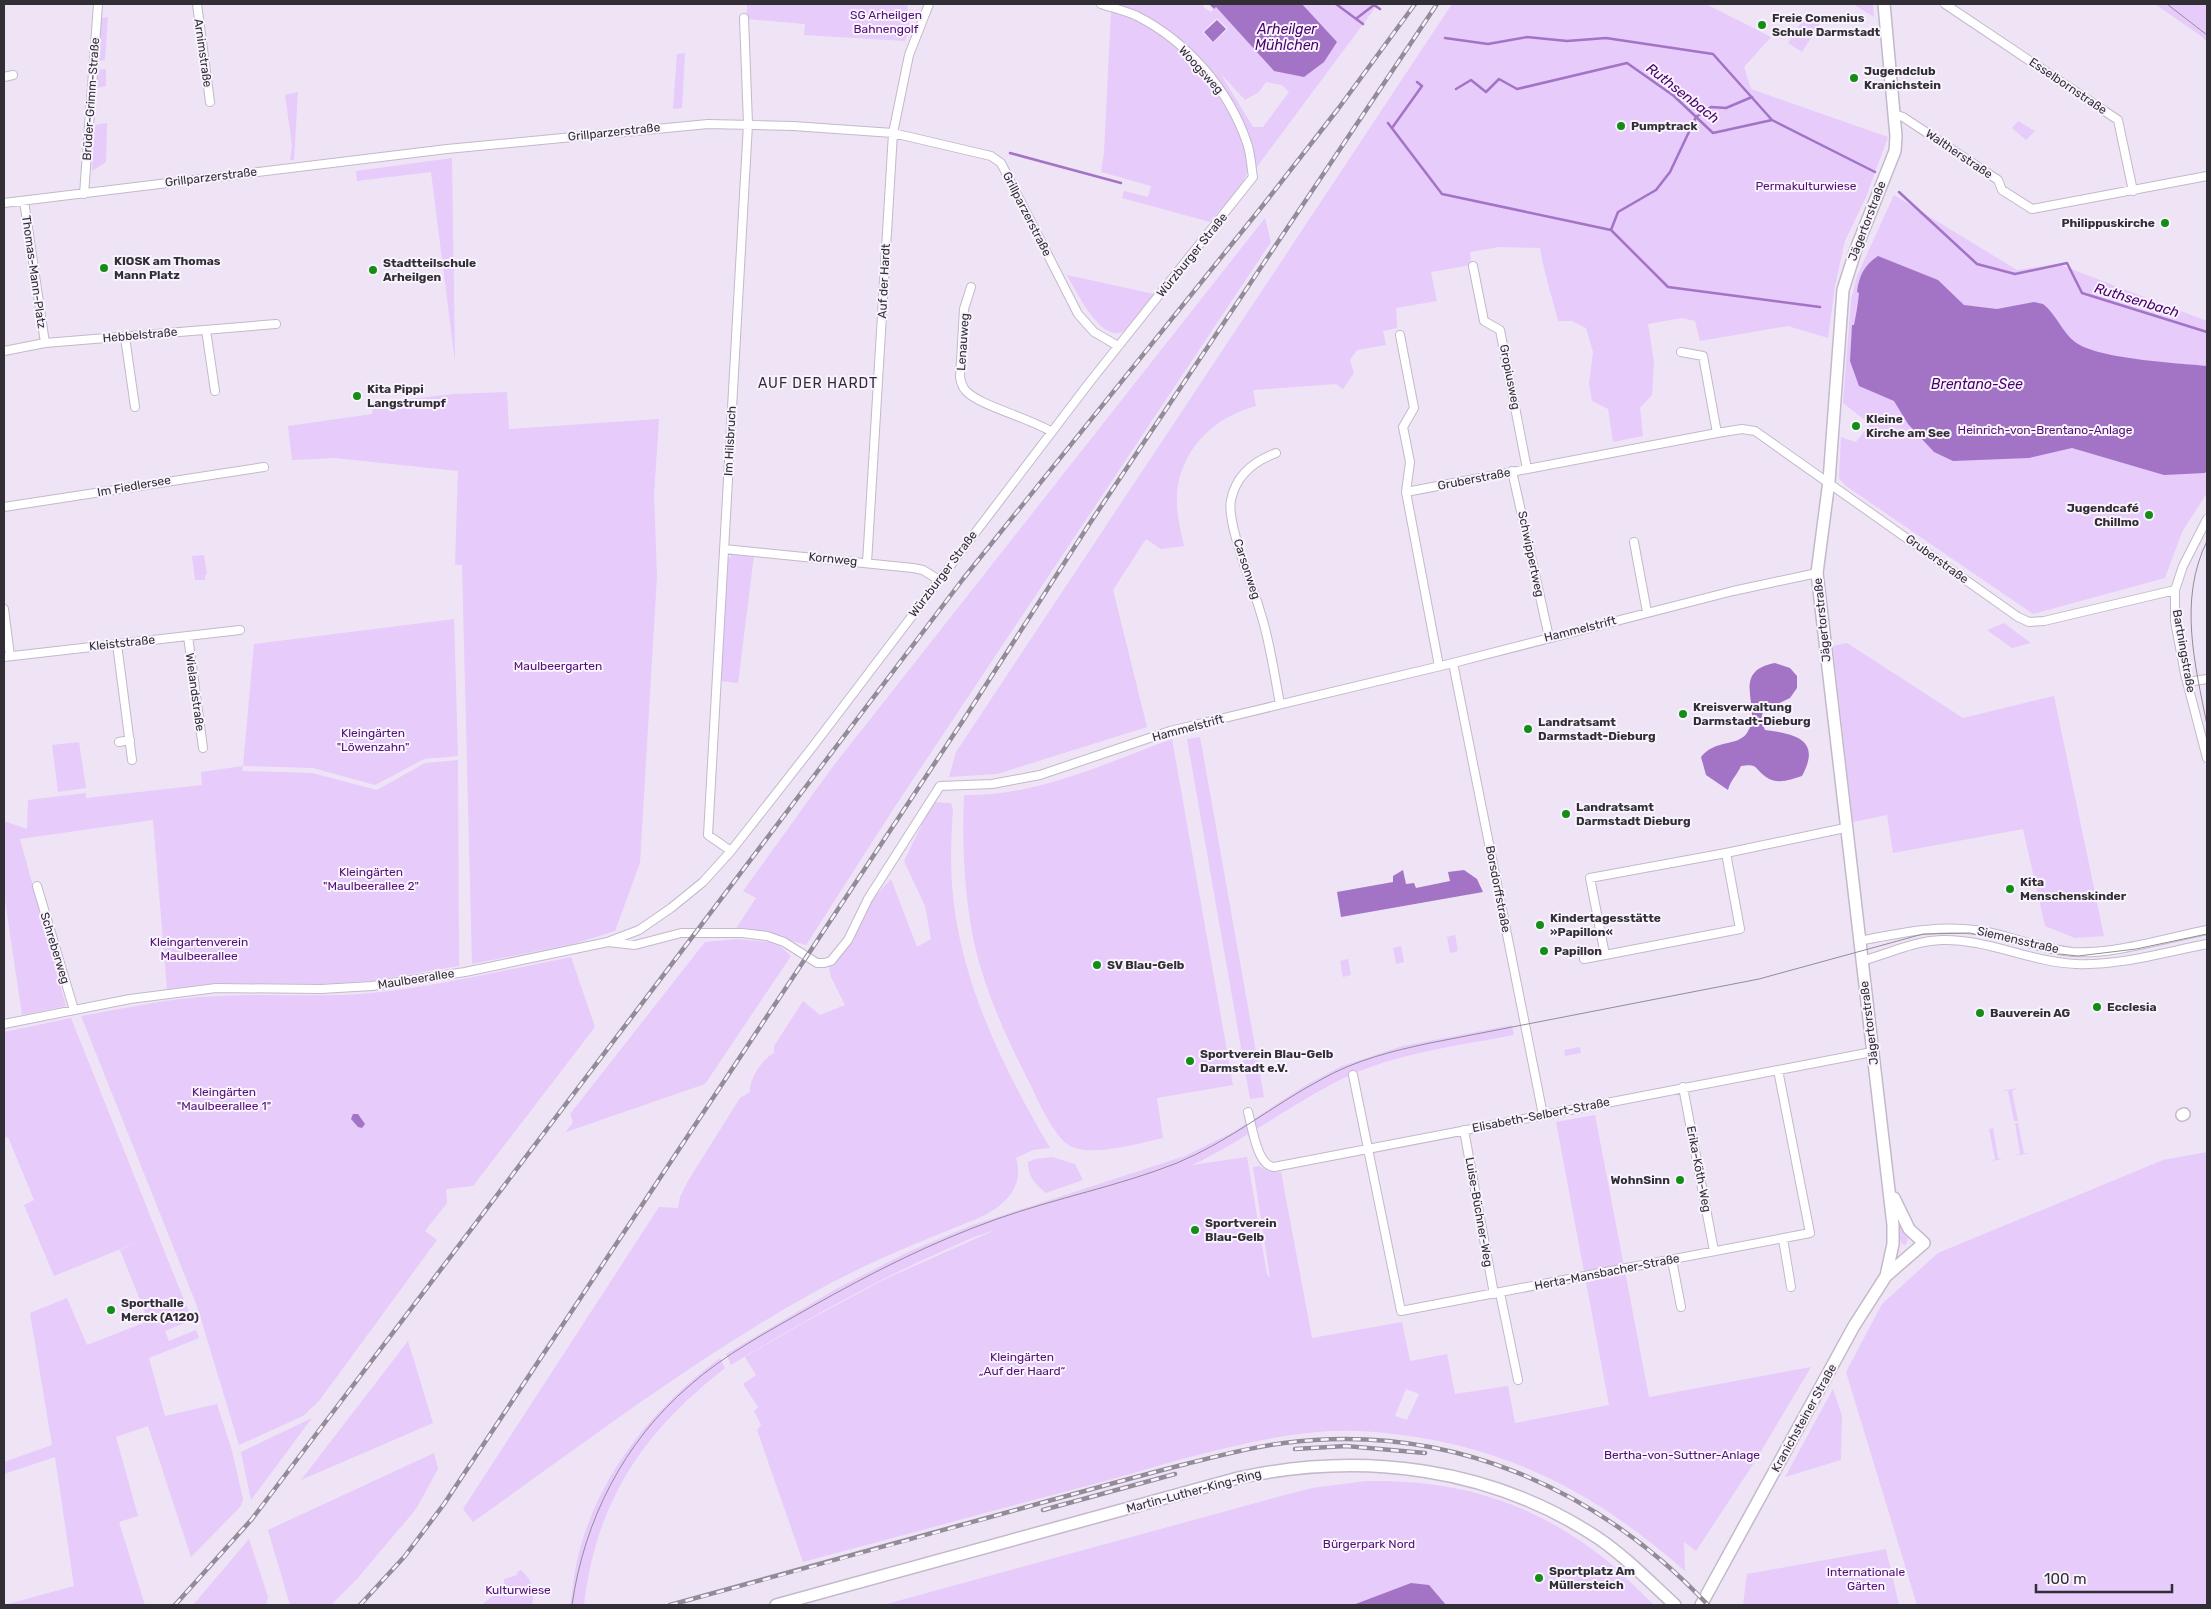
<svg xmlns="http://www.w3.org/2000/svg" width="2211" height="1609" viewBox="0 0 2211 1609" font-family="Rubik,sans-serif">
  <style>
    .green { fill: #e6cbfb; fill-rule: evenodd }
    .water { fill: #a373c5 }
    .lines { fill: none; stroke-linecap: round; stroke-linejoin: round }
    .stream { stroke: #a373c5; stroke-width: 2.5 }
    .street-casing { stroke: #c2b9ca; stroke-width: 10 }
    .secondary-casing { stroke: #c2b9ca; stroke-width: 14 }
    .street { stroke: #fff; stroke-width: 8 }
    .secondary { stroke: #fff; stroke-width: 11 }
    .tram { stroke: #938c98; stroke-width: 1 }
    .rail-casing { stroke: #938c98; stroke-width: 4.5 }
    .rail { stroke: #f9f3fe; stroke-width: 2.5; stroke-dasharray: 8; stroke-linecap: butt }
    .poi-dot { fill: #148d17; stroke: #f9f3fe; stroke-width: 2 }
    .labels { text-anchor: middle; stroke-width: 4; stroke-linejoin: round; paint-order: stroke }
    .park-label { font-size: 12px; fill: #530f76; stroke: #f9f3fe }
    .poi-label { font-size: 12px; font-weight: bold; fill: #322e35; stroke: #f9f3fe; text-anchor: start }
    .street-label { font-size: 12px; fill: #322e35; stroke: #f9f3fe }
    .water-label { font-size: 14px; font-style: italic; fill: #4a006b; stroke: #f9f3fe }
    .neighbourhood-label { font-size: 14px; letter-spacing: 1px; fill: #312937; stroke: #f9f3fe }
  </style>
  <rect width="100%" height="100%" fill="#eee4f6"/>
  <path class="green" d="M747,4H907L910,28L905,41L804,35L805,24L747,19Z
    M1114,4H1203L1204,8L1211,12L1216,7L1274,71L1336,42L1302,4H1378L1256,168C1247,121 1225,84 1192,51L1186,56C1192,64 1200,71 1206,79C1222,99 1258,155 1244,180C1236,195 1220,209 1210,222L1122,198L1124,191L1148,197L1151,186L1101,172L1104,153L1111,11L1147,25L1150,19ZM1217,18L1228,29L1213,43L1202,32ZM1220,73L1245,100L1259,92L1266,82L1282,85L1289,92L1263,127H1253Z
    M1452,4H1706L1771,37L1744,67L1751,89L1888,137L1866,197L1845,241L1835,286L1828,338L1788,326L1700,341L1695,321L1682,318L1648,324L1654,362L1652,395L1640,408L1643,436L1613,442L1608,409L1592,401L1589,384L1593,352L1586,328L1572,321H1558C1552,296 1544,273 1540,248L1499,247L1470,252L1471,265L1431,272L1437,301L1396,308L1397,328L1383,331L1386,345L1357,350L1350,360L1354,373L1343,389L1336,384L1253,390L1256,406C1212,417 1175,455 1177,503C1177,517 1181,532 1184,546L1161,549L1146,539L1113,590L1147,727L997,774L949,777L956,752Z
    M1853,4H1873L1874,17Z
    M2155,4H2207V42L2201,36Z
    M1807,13L1821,22L1802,52L1788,43Z
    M108,17L105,60L98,61L101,18Z
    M685,53L682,108L673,109L677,54Z
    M106,69V86L96,88L97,70Z
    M298,92L294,160H290L292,145L285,95Z
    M2018,121L2035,131L2026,140L2012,128Z
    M107,123L106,162L92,171L94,125Z
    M452,158L455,362L431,172L357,181L356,171Z
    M1894,195L2017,270L2058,264L2207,321V493L2182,532L2165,578L2033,614L1846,486L1839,478L1841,437L1856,442L1870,424L1843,403L1851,300L1857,276Z
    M1265,218L1271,242L896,805L806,945L776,936L735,930L756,898L743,891L831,769Z
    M1067,275L1154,294C1145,305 1136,322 1125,330C1103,348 1075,289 1067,275Z
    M507,392L509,429L659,419L654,495L657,576L640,863L615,931L573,944L472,964L462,565H455L458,471L335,458L292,460L288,426L372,414L374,403L454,394Z
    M734,553L754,555L738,683L721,681L728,559Z
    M204,555L207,574L205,575V580H195L192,556Z
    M454,619L458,756L424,759L375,785L313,768L243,766L242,771L312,773L377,790L425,763L458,760L459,966L371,981L321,984L216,983L167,989L153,820L20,839L66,1006L22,1015L4,894V821L27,829L28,800L86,793V798L202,785L201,772L243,766L254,644Z
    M2004,623L2031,643L2012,648L1987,630Z
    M1847,643L1963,718L2054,696L2104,936L2075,938L2045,926L2023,829L1893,853L1887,815L1853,822L1833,646Z
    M1200,737L1264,1097L1250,1099L1187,739Z
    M1172,739L1233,1085L1157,1098L1163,1138C1139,1143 1087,1159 1067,1144C1054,1135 1038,1101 1031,1086C1008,1041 985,992 974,942C964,893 962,844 964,795C1035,797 1106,763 1172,739Z
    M79,742L86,788L58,792L52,745Z
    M933,802L951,803L953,809C951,838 950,867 953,896C962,986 1005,1071 1050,1148L1033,1150L1016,1158C1026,1189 1000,1210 974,1220C918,1242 862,1265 809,1295C691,1361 583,1444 473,1522L463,1509L659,1207L678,1208L680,1197L688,1181L740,1098L750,1092C749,1079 762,1059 774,1053V1046L803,1001L820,1015L845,1005L831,977L829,967L853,939L871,901L891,879L917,947L931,939L925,906L904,861Z
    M1455,935L1458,951L1450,953L1447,937Z
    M737,939L771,942L780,946L791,956L705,1084L566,1132L573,1122L570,1114L705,942Z
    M1401,946L1404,962L1396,964L1393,948Z
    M571,957L595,1027L473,1186L446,1189L447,1203L425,1231L437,1240L319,1401L303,1416L239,1445L197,1306L81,1016C126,1008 171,998 217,996C269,993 320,998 372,993C439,986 505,970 571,957Z
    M1348,959L1351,975L1343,977L1340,961Z
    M71,1018L186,1305L148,1320L120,1250L148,1238L54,1276L24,1205L34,1200L8,1137L4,1138V1032Z
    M1512,1025L1514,1035C1457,1046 1396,1053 1344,1078C1291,1104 1245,1140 1192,1165L1247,1157L1267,1274L1270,1278L1253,1167L1259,1166L1267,1171L1281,1172L1312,1338L1402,1322L1410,1361L1447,1354L1455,1394L1508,1386L1515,1423L1609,1405L1556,1122L1595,1115L1649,1397L1811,1367L1754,1463L1696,1551L1684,1542L1685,1571C1604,1500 1523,1454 1416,1437C1384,1432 1350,1429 1317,1432C1243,1439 1170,1463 1098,1483C999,1509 901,1536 803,1562L757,1430L761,1425L754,1411L758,1407L743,1384L756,1375L745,1357L805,1322L883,1280L995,1230C971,1237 948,1249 925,1259C858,1290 794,1327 731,1365L726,1354L836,1289L908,1252L970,1226L1185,1156L1235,1131L1306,1085L1342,1066L1403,1046ZM1406,1389L1419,1394L1407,1420L1395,1416Z
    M1580,1047L1581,1053L1565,1056L1564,1050Z
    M2018,1088L2012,1091L2018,1121H2014L2008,1091H2002Z
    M2015,1123H2018L2024,1153H2030L2014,1156L2020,1154Z
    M1993,1128L1998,1158L2002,1159L1992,1161L1995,1159L1989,1129Z
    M2207,1152V1605H1917L1846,1372L1882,1304L1938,1253L2163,1160Z
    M1052,1157L1075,1164L1083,1180L1046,1193C1035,1184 1028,1177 1028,1162L1035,1159Z
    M1897,1219L1908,1238L1906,1245L1902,1244L1898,1235Z
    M67,1298L87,1345L187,1306L192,1320L165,1331L169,1341L196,1330L199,1338L149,1358L165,1416L217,1404L232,1451L243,1499L241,1506L191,1557L148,1426L116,1437L138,1516L119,1522L145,1605H4L74,1586L55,1457L4,1474V1462L52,1445L30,1313Z
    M408,1341L433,1423L301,1480Z
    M720,1358L725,1368C643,1432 596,1501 584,1605H570C573,1589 574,1572 578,1556C599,1473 653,1408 720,1358Z
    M1833,1389L1842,1416L1841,1460L1785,1477Z
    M312,1418L251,1500L241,1452Z
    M434,1453L438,1469L416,1509L357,1579L331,1605H290L268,1530Z
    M1366,1481C1460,1479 1536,1503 1610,1563C1625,1576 1639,1591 1654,1605H883L1285,1495L1312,1488Z
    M249,1539L268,1597L266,1605H193Z
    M1886,1549L1899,1605H1743L1747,1574Z
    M521,1570C533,1581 535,1590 532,1605H482L504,1586V1579L517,1575V1572Z"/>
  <path class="water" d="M1209,4H1302L1337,42L1324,62L1304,77L1274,71L1216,7L1214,9Z
    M1217,20L1226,29L1213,42L1204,32Z
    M1878,256L1938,280L1964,305L1997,309L2034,302L2043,304C2056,314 2062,332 2075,342C2097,359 2177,363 2207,366V470L2205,473L2164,475L2072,448L2029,458L1953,461L1934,452L1908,424L1894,401L1859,386L1850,361L1852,325H1854C1856,315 1858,304 1859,293L1857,292C1859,276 1864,265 1878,256Z
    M1775,663L1790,668L1797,676V688L1790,698L1763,711L1761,720L1765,730C1795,734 1822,739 1802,776C1790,780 1777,785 1766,777C1754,768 1758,763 1741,766C1737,775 1730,781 1728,790L1706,775L1701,757C1715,739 1737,747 1747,733C1764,708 1728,672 1775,663Z
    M1403,870L1406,884L1414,883L1416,888L1450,881L1448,872L1464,870L1477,879L1483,892L1341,917L1337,892L1393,882V876Z
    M353,1114H358L365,1124L362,1128L358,1127L351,1119Z
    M1411,1583L1429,1585L1446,1605H1353Z"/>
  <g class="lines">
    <path class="stream" d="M1336,4L1363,24
      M1357,18L1374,5L1380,9
      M1445,38L1488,44L1527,37L1567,41L1606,38L1713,54L1772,120
      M1456,89L1471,80L1486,92L1499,79L1517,89L1627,63L1674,96L1713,133L1772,120L1875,172
      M1388,123L1442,194L1611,230L1668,287L1820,307
      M1392,128L1422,86L1417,82
      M1010,153L1121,183
      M1899,192L1977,264L2015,274L2067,263L2082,293L2207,332
      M1611,230L1618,212L1656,190L1670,172L1696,117L1711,107L1726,108L1752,97"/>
    <g class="street-casing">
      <path id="street" d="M197,4L210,102
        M1945,4L2118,120L2133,191
        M4,77L13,75
        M1894,114L1903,117L1998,180L2002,190L2032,209L2207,176
        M84,194L98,4
        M24,201L45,343
        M4,203L447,149L708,124L793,126L893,133L991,156L1001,163L1078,314L1094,332L1118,346
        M1473,266L1484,321L1500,330L1527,469
        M971,287L964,309L960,377C961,383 962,387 966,391C980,406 1030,418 1052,432
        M206,330L215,391
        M1400,335L1414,408L1403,427L1410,462L1406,492L1439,666
        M125,337L135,407
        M4,351L45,343L276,324
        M1681,352L1703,356L1717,433
        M1276,453C1254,461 1236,475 1231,500C1226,523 1253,586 1260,611C1270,641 1274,673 1280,704
        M1512,471L1549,637
        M1406,492L1717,433L1742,429L1755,431L2018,617L2029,622L2044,621L2175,590
        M4,507L264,467
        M2207,519L2183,566L2175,590V621L2185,674L2207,758
        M1634,542L1647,612
        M724,549L913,568L923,570L939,580
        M867,563L893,133L909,55L929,4
        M4,609L10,656
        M188,636L203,748
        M117,644L132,760
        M4,657L240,630
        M1453,663L1543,1115
        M2188,682L2207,679
        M119,742L130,740
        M731,851L708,835L748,124L744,18
        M1726,853L1845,828
        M37,886L74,1010
        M610,941L639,930L671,908L703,882L731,851L814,745L1089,383L1253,177C1251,166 1251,154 1247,143C1229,90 1188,42 1137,16C1126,11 1113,8 1101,4
        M1859,941C1900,933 1941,924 1983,931C2013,937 2042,949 2072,952C2112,955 2167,938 2207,930
        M1584,959L1605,955L1740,929L1726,853L1590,878L1605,955
        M1861,961C1888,954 1913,941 1942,940C1988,939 2030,962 2076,964C2119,966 2165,952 2207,944
        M4,1024L130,999L216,988L321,989L372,986L465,972L608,942L635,945L681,933H742L767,936L784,942L817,963H824L831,961L848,940L868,899L940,786L992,784L1040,775L1170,731L1453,663L1733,591L1817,573
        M1353,1075L1401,1311L1810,1233L1778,1070
        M1683,1087L1714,1251
        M1248,1112C1252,1126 1257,1166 1274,1167L1872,1052
        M1464,1130L1494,1294
        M1783,1239L1791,1287
        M1672,1260L1681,1307
        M1500,1293L1518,1380"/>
    </g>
    <g class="secondary-casing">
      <path id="secondary" d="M1884,4L1896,136L1895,151L1856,249L1843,290L1829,481L1817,573L1893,1225V1244L1886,1276
        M2182,1115L2184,1114
        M776,1605L1238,1478C1362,1451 1491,1467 1598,1538C1626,1557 1650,1582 1675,1605
        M1701,1605L1854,1326L1886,1276L1924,1243L1909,1229L1894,1198"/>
    </g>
    <use href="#street" class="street"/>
    <use href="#secondary" class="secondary"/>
    <path class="tram" d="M2167,4L2207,35
      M2207,541C2178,600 2195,664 2207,725
      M572,1605C584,1520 624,1442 689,1386C725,1354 769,1331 811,1307C871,1273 932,1242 997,1219C1056,1198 1119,1186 1177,1163C1230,1141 1273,1105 1322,1079C1356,1060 1392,1051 1430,1043L1759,979L1923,934L1970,933L2050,953L2078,956L2136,949L2207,934"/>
    <g class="rail-casing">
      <path id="rail" d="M1295,1449L1346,1446L1425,1453
        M1043,1510L1175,1474
        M175,1605L252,1519L963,579L1264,204L1338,109L1415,4
        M360,1605L405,1556L444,1504L964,719L1090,523L1437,4
        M670,1605C790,1573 910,1540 1030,1506C1082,1492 1134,1477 1186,1464C1218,1456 1251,1447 1284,1443C1447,1422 1597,1487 1708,1605"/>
    </g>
    <use href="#rail" class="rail"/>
  </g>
  <g class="poi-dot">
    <circle cx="1762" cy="25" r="5"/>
    <circle cx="1854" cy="78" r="5"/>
    <circle cx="1621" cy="126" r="5"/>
    <circle cx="2165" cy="223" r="5"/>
    <circle cx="104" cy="268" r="5"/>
    <circle cx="373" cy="270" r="5"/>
    <circle cx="357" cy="396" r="5"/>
    <circle cx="1856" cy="426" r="5"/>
    <circle cx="2149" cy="515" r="5"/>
    <circle cx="1683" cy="714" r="5"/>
    <circle cx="1528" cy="729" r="5"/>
    <circle cx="1566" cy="814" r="5"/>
    <circle cx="2010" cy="889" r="5"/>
    <circle cx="1540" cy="925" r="5"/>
    <circle cx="1544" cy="951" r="5"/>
    <circle cx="1097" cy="965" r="5"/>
    <circle cx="2097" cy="1007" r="5"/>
    <circle cx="1980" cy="1013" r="5"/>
    <circle cx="1190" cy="1061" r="5"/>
    <circle cx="1680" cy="1180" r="5"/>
    <circle cx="1195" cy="1230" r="5"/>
    <circle cx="111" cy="1310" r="5"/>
    <circle cx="1539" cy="1578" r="5"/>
  </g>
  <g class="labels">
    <g class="park-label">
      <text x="886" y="19">SG Arheilgen<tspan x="886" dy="14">Bahnengolf</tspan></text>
      <text x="1806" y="190">Permakulturwiese</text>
      <text x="2045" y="434">Heinrich-von-Brentano-Anlage</text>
      <text x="558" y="670">Maulbeergarten</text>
      <text x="373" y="737">Kleingärten<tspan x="373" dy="14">"Löwenzahn"</tspan></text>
      <text x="371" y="876">Kleingärten<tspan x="371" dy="14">"Maulbeerallee 2"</tspan></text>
      <text x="199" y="946">Kleingartenverein<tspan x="199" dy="14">Maulbeerallee</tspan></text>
      <text x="224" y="1096">Kleingärten<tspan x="224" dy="14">"Maulbeerallee 1"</tspan></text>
      <text x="1022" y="1361">Kleingärten<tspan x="1022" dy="14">„Auf der Haard“</tspan></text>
      <text x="1682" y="1459">Bertha-von-Suttner-Anlage</text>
      <text x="1369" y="1548">Bürgerpark Nord</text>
      <text x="1866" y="1576">Internationale<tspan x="1866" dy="14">Gärten</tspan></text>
      <text x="518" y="1594">Kulturwiese</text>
    </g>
    <g class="poi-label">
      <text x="1772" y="22">Freie Comenius<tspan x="1772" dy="14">Schule Darmstadt</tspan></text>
      <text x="1864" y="75">Jugendclub<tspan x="1864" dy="14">Kranichstein</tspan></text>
      <text x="1631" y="130">Pumptrack</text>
      <text x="2155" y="227" text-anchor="end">Philippuskirche</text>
      <text x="114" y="265">KIOSK am Thomas<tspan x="114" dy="14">Mann Platz</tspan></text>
      <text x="383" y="267">Stadtteilschule<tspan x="383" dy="14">Arheilgen</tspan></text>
      <text x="367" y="393">Kita Pippi<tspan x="367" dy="14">Langstrumpf</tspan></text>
      <text x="1866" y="423">Kleine<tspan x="1866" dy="14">Kirche am See</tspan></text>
      <text x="2139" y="512" text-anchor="end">Jugendcafé<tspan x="2139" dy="14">Chillmo</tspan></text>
      <text x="1693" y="711">Kreisverwaltung<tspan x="1693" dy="14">Darmstadt-Dieburg</tspan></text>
      <text x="1538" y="726">Landratsamt<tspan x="1538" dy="14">Darmstadt-Dieburg</tspan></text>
      <text x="1576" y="811">Landratsamt<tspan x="1576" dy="14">Darmstadt Dieburg</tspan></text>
      <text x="2020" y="886">Kita<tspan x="2020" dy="14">Menschenskinder</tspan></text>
      <text x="1550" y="922">Kindertagesstätte<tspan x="1550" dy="14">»Papillon«</tspan></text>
      <text x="1554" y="955">Papillon</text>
      <text x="1107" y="969">SV Blau-Gelb</text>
      <text x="2107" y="1011">Ecclesia</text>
      <text x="1990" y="1017">Bauverein AG</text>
      <text x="1200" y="1058">Sportverein Blau-Gelb<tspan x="1200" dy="14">Darmstadt e.V.</tspan></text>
      <text x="1670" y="1184" text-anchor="end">WohnSinn</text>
      <text x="1205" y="1227">Sportverein<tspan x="1205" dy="14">Blau-Gelb</tspan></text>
      <text x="121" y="1307">Sporthalle<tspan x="121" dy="14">Merck (A120)</tspan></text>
      <text x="1549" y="1575">Sportplatz Am<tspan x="1549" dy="14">Müllersteich</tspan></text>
    </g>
    <g class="street-label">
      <text transform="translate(203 53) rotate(82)" y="4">Arnimstraße</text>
      <text transform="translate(1201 70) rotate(48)" y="4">Woogsweg</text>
      <text transform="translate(2068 86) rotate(34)" y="4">Esselbornstraße</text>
      <text transform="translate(91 99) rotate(-86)" y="4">Brüder-Grimm-Straße</text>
      <text transform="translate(614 132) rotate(-6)" y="4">Grillparzerstraße</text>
      <text transform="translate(1959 154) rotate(34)" y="4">Waltherstraße</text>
      <text transform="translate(211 177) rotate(-7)" y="4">Grillparzerstraße</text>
      <text transform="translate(1027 214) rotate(63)" y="4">Grillparzerstraße</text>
      <text transform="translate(1867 221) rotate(-69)" y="4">Jägertorstraße</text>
      <text transform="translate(1192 255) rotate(-51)" y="4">Würzburger Straße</text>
      <text transform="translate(34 272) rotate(82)" y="4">Thomas-Mann-Platz</text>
      <text transform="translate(884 281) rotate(-87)" y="4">Auf der Hardt</text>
      <text transform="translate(140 335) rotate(-5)" y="4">Hebbelstraße</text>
      <text transform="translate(963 342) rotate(-86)" y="4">Lenauweg</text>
      <text transform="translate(1510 377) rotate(79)" y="4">Gropiusweg</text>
      <text transform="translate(730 441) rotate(-87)" y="4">Im Hilsbruch</text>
      <text transform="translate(1474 479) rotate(-11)" y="4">Gruberstraße</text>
      <text transform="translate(134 486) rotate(-10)" y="4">Im Fiedlersee</text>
      <text transform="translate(1531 554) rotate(78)" y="4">Schwippertweg</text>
      <text transform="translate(833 559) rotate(6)" y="4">Kornweg</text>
      <text transform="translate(1937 559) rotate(36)" y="4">Gruberstraße</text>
      <text transform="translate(1247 569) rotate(72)" y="4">Carsonweg</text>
      <text transform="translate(943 574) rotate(-53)" y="4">Würzburger Straße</text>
      <text transform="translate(1822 620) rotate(-96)" y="4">Jägertorstraße</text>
      <text transform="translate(1580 629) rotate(-14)" y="4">Hammelstrift</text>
      <text transform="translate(122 643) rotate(-6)" y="4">Kleiststraße</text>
      <text transform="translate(2184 651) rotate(80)" y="4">Bartningstraße</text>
      <text transform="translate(195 692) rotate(82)" y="4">Wielandstraße</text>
      <text transform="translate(1188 728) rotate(-15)" y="4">Hammelstrift</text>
      <text transform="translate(1498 889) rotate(79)" y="4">Borsdorffstraße</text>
      <text transform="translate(2018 940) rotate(13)" y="4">Siemensstraße</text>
      <text transform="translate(55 948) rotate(73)" y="4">Schreberweg</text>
      <text transform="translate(416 979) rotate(-9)" y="4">Maulbeerallee</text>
      <text transform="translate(1869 1023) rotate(-97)" y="4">Jägertorstraße</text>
      <text transform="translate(1541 1115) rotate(-11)" y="4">Elisabeth-Selbert-Straße</text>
      <text transform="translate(1699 1169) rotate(79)" y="4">Erika-Köth-Weg</text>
      <text transform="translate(1479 1212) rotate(80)" y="4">Luise-Büchner-Weg</text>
      <text transform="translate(1607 1272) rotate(-11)" y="4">Herta-Mansbacher-Straße</text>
      <text transform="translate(1804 1418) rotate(-61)" y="4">Kranichsteiner Straße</text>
      <text transform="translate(1194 1491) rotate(-15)" y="4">Martin-Luther-King-Ring</text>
    </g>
    <g class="water-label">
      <text x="1287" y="34">Arheilger<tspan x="1287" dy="16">Mühlchen</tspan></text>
      <text transform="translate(1683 93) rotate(38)" y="5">Ruthsenbach</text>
      <text transform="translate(2137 300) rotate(17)" y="5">Ruthsenbach</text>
      <text x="1977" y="389">Brentano-See</text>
    </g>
    <g class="neighbourhood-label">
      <text x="818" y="388">AUF DER HARDT</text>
    </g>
  </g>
  <rect width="2211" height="1609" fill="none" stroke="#322e35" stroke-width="10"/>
  <path d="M2036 1584v8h136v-8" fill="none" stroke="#322e35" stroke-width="2.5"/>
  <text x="2044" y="1584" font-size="15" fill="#322e35" stroke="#f9f3fe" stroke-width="4" paint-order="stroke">100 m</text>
</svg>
